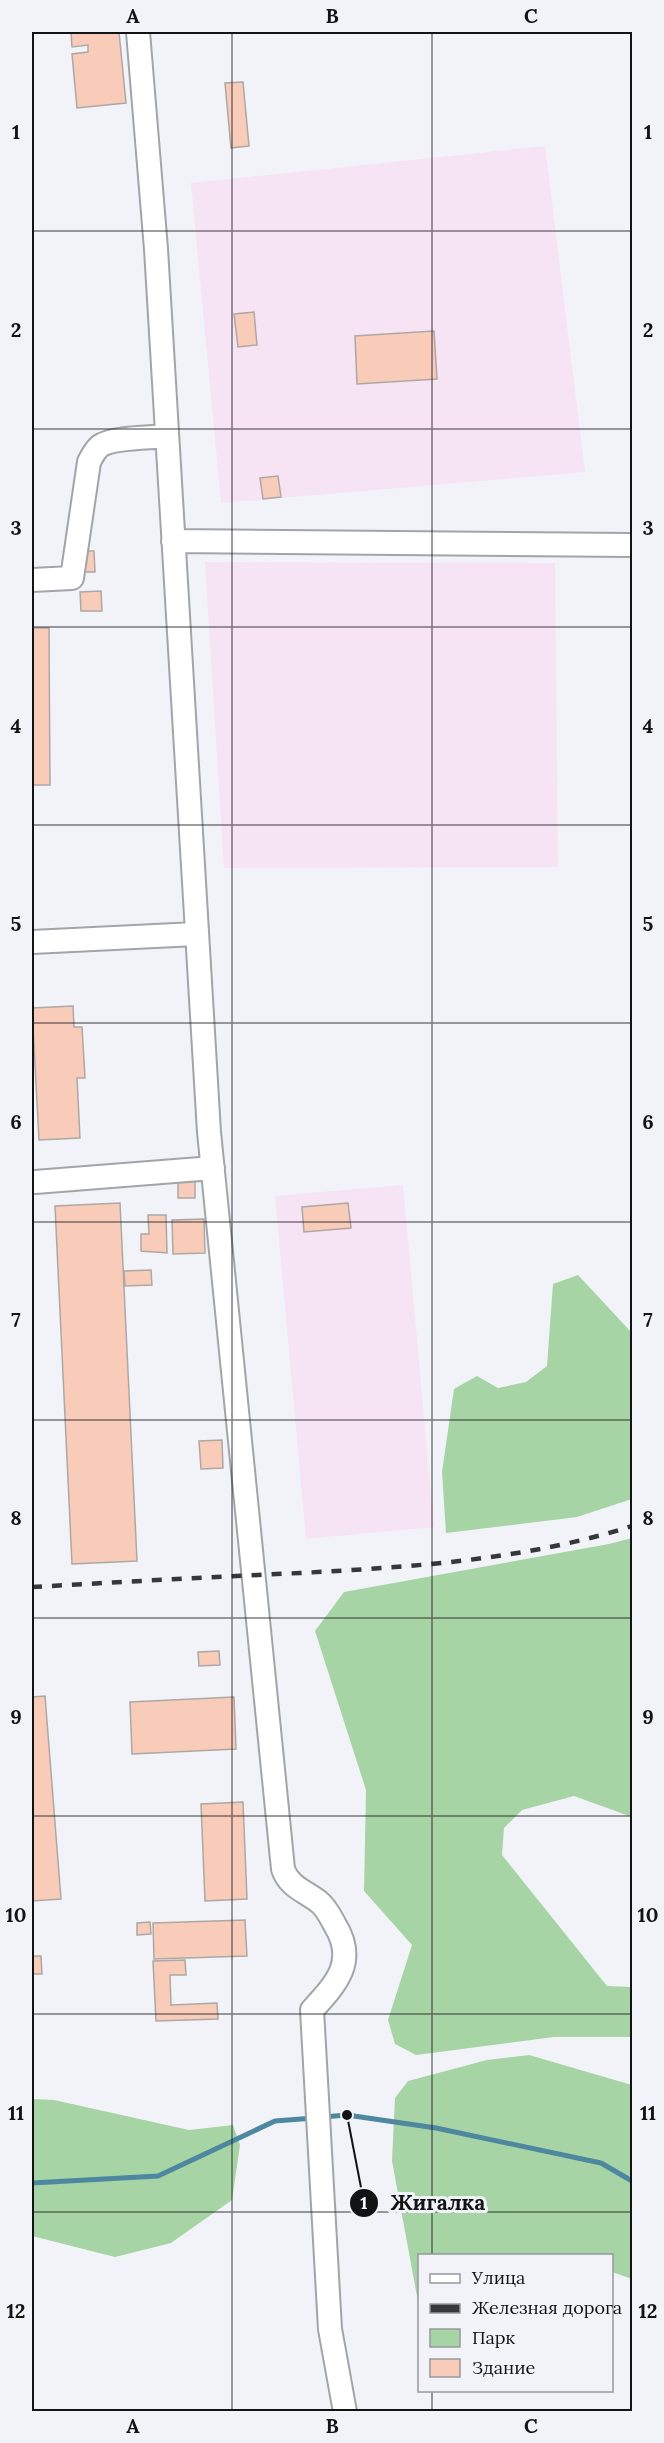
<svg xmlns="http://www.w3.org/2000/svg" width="664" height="2443" viewBox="0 0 664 2443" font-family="Lora,serif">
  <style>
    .industrial { fill: #f6e3f3 }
    .green { fill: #a7d4a4 }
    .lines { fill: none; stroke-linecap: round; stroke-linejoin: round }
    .stream { stroke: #4e88a0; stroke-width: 5 }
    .building { fill: #f8ccb8; stroke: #ada8a5; stroke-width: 1.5 }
    .minor-casing { stroke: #a1a4a9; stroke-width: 26 }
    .minor { stroke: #fff; stroke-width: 22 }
    .rail { stroke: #36373a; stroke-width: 4.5; stroke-dasharray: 10 10; stroke-linecap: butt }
    .grid { fill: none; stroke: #121315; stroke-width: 1.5; stroke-opacity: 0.55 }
    .leader { fill: none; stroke: #121315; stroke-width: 2 }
    .callout-dot { fill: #121315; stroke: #f1f3f8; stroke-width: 2 }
    .mark-label { font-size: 18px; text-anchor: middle; font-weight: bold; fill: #fff }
    .callout-label { font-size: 21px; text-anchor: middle; font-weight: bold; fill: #121315; stroke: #f1f3f8; stroke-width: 6; stroke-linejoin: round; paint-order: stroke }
    .neatline { fill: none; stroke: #121315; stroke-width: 2 }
    .grid-label { font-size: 20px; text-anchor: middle; font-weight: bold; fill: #121315 }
  </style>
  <rect width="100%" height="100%" fill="#f1f3f8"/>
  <path class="industrial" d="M545,146L585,472L221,503L191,183Z
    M205,562L555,563L558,867L224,868Z
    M403,1185L434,1527L306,1539L275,1196Z"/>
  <path class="green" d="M578,1275L632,1333V1499L577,1517L446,1533L442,1472L454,1389L477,1376L498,1388L526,1382L547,1366L553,1284Z
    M632,1538V1817L574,1796L522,1810L504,1828L502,1855L607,1986L632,1987V2037H554L416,2055L395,2044L388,2020L412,1945L364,1891L366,1790L315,1631L344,1592L609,1544Z
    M529,2055L632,2085V2279L612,2272V2256H420L419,2307L392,2161L395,2098L408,2081L487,2060Z
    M32,2099L54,2100L189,2130L233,2125L240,2145L232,2200L171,2243L115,2257L32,2236Z"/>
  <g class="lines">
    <path class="stream" d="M323,2117L347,2115L436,2128L601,2163L632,2181
      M32,2183L158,2176L275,2121L314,2118"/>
  </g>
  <path class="building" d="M71,32H119L126,103L77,108L72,54L88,52V45L72,47Z
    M243,82L249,146L231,148L225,83Z
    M254,312L257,345L238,347L234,314Z
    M434,331L437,379L357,384L355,336Z
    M278,476L281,497L263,499L260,478Z
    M84,551H94L95,572H85Z
    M101,591L102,611H81L80,592Z
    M32,628H49L50,785H32Z
    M73,1006L74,1027H82L85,1078H77L80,1138L39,1140L32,1008Z
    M195,1176V1198H178V1177Z
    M120,1203L137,1561L72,1564L55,1206Z
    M348,1203L351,1228L304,1232L302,1207Z
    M148,1215H166L167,1253L141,1251V1234H149Z
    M204,1219L205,1253L173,1254L172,1220Z
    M151,1270L152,1285L125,1286L124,1271Z
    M222,1440L223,1468L201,1469L199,1441Z
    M219,1651L220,1665L199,1666L198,1652Z
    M45,1696L61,1899L32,1901V1697Z
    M234,1697L236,1749L132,1754L130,1702Z
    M243,1802L247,1899L205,1901L201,1804Z
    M245,1920L247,1956L154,1959L153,1923Z
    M150,1922L151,1934L137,1935V1923Z
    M32,1956H41L42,1974H32Z
    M185,1960L186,1975H170L171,2005L217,2003L218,2019L156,2021L153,1961Z"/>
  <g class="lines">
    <g class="minor-casing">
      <path id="minor" d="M138,32L156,249L209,1132L283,1869C289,1887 305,1891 319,1902C326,1907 331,1918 335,1925C357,1961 337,1983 312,2010L330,2329L345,2412
        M173,541L632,545
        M32,580L72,578L89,462C92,456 95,450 100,446C112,437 151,438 167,436
        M32,942L196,934
        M35,1182L213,1168"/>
    </g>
    <use href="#minor" class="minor"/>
    <path class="rail" d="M32,1587C121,1582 210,1577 300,1573C411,1567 526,1560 632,1526"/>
  </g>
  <path class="grid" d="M232,32V2412M432,32V2256M32,231H632M32,429H632M32,627H632M32,825H632M32,1023H632M32,1222H632M32,1420H632M32,1618H632M32,1816H632M32,2014H632M32,2212H632M432,2390V2412"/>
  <path class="leader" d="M347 2115L364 2203"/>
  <g class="callout-dot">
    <circle cx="347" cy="2115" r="6"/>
    <circle cx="364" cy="2203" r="15"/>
  </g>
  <g class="mark-label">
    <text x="364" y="2209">1</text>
  </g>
  <g class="callout-label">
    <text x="438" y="2210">Жигалка</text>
  </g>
  <rect width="664" height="2443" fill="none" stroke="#f1f3f8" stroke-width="66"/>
  <rect x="418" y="2254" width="195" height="138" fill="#f1f3f8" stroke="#98999d" stroke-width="1.5"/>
  <rect x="430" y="2274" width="30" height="9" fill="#ffffff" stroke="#98999d" stroke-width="1.5"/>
  <text x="472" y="2284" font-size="18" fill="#121315">Улица</text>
  <rect x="430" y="2304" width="30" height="9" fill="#36373a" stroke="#98999d" stroke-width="1.5"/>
  <text x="472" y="2314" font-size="18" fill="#121315">Железная дорога</text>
  <rect x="430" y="2329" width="30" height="18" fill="#a7d4a4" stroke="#98999d" stroke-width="1.5"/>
  <text x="472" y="2344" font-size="18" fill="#121315">Парк</text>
  <rect x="430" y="2359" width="30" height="18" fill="#f8ccb8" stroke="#98999d" stroke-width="1.5"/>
  <text x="472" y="2374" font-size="18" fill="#121315">Здание</text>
  <rect x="33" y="33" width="598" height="2377" class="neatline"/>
  <g class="grid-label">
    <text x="133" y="23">A</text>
    <text x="332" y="23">B</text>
    <text x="531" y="23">C</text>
    <text x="16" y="139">1</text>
    <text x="648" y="139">1</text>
    <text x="16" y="337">2</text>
    <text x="648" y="337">2</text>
    <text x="16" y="535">3</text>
    <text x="648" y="535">3</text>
    <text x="16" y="733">4</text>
    <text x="648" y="733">4</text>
    <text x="16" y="931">5</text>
    <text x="648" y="931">5</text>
    <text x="16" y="1129">6</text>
    <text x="648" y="1129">6</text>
    <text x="16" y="1327">7</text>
    <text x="648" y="1327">7</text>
    <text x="16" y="1525">8</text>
    <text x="648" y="1525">8</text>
    <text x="16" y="1724">9</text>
    <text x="648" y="1724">9</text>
    <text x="16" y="1922">10</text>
    <text x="648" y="1922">10</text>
    <text x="16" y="2120">11</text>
    <text x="648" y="2120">11</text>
    <text x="16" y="2318">12</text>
    <text x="648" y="2318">12</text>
    <text x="133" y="2433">A</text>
    <text x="332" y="2433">B</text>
    <text x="531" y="2433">C</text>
  </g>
</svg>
